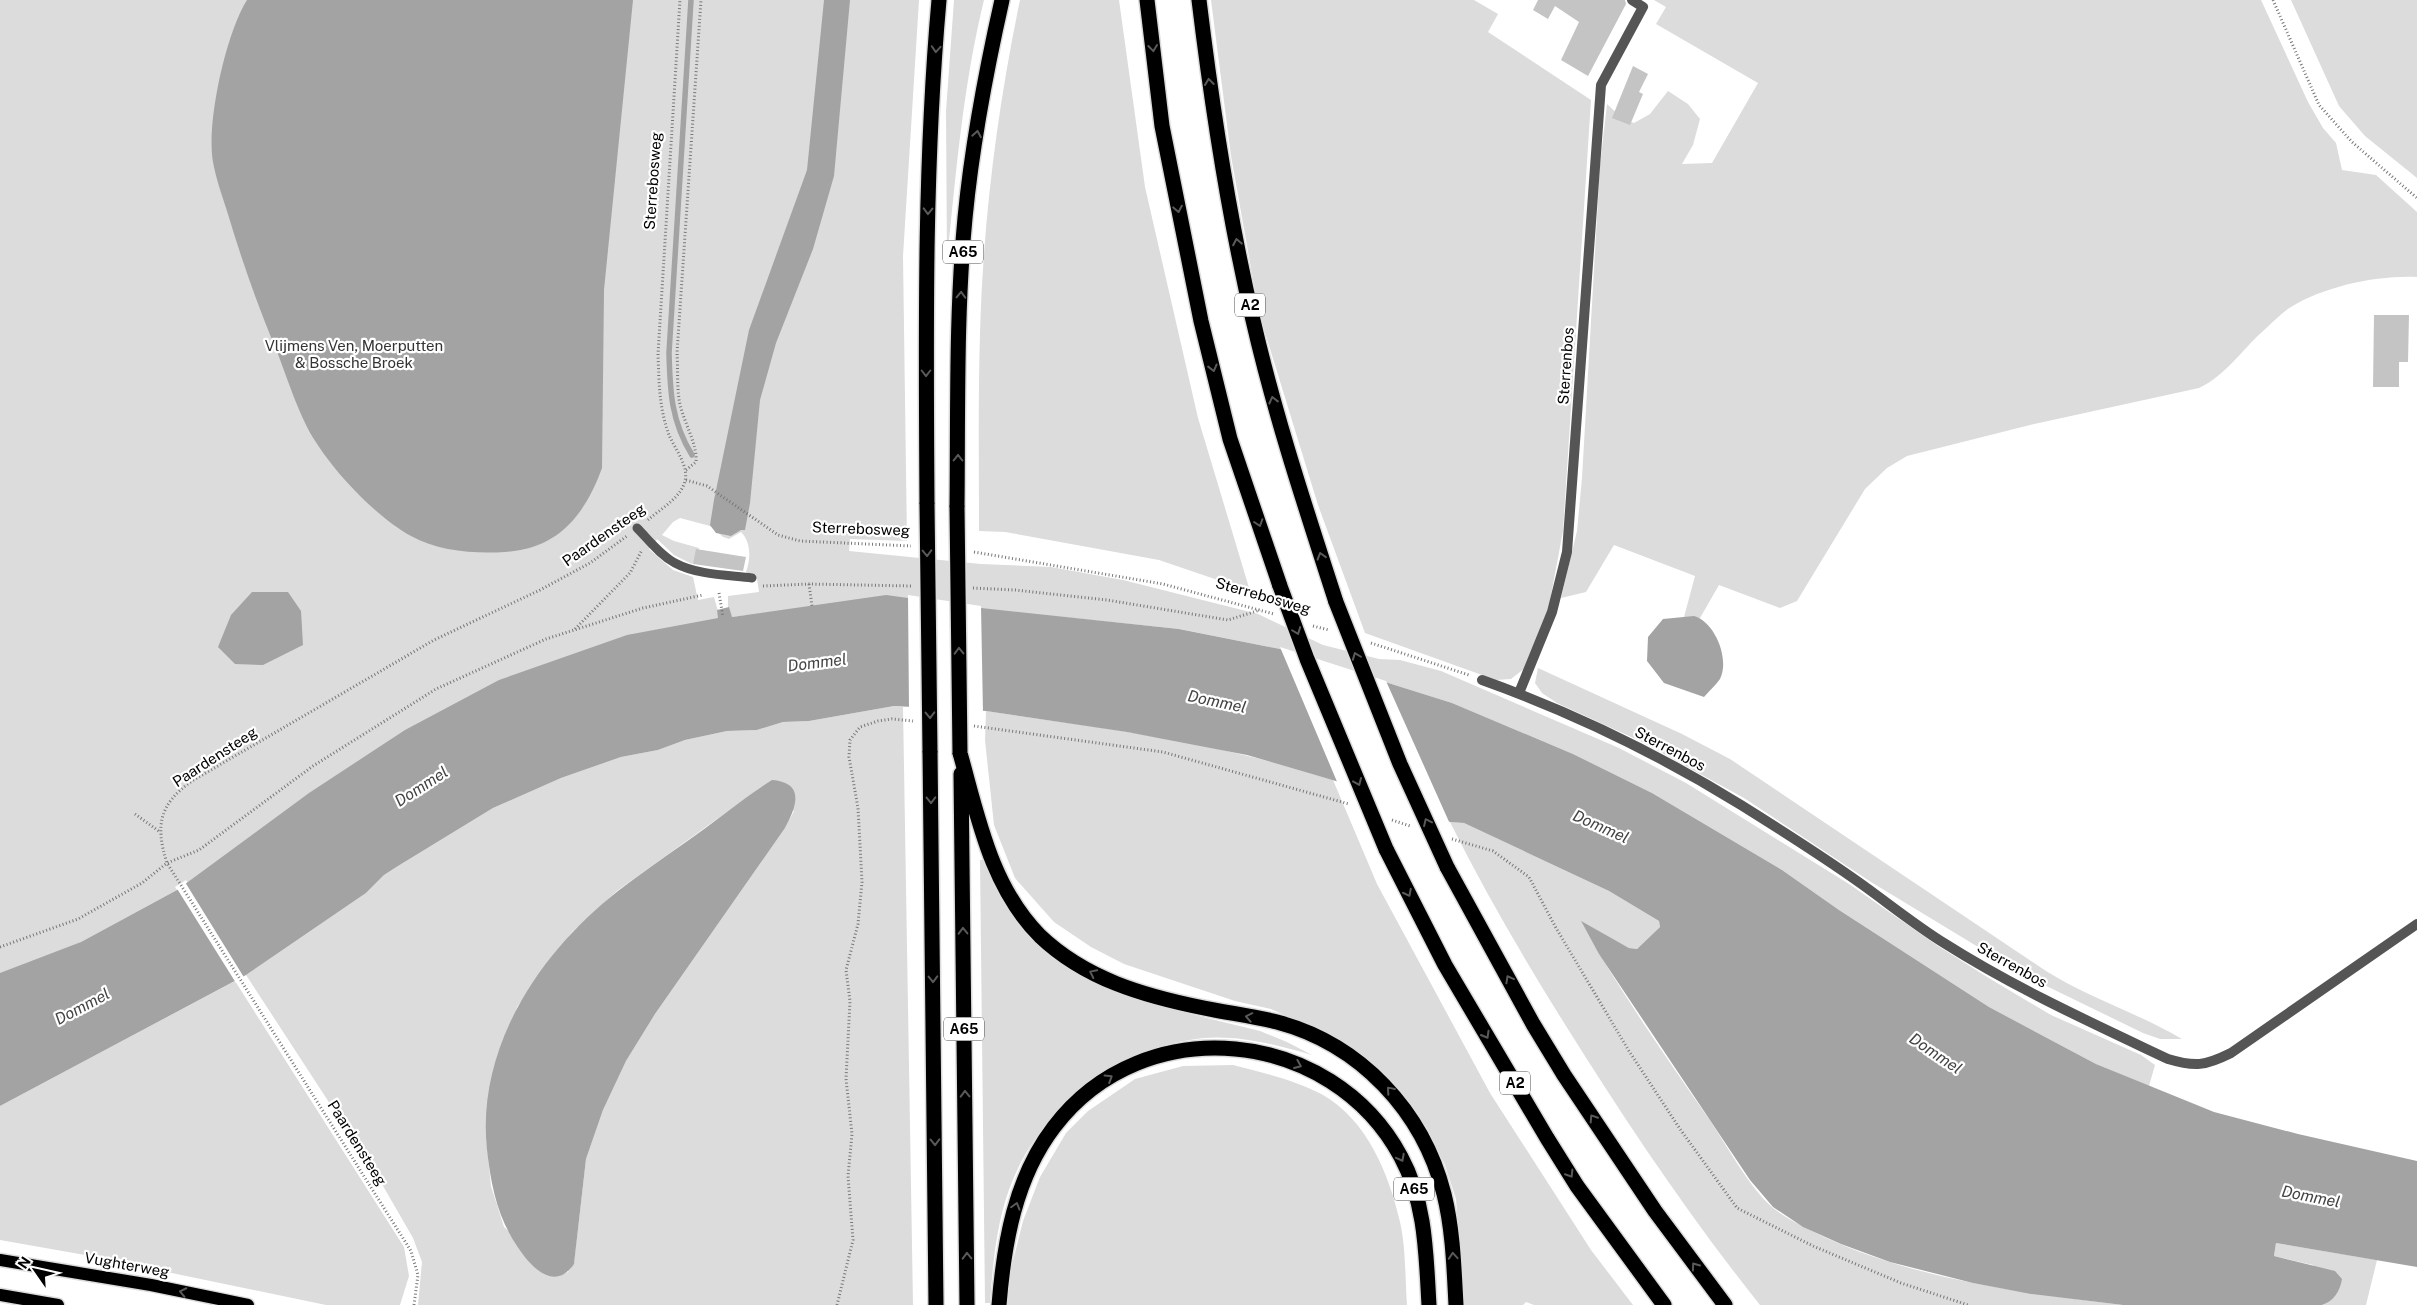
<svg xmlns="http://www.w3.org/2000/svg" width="2417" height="1305" viewBox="0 0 2417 1305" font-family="'Public Sans',sans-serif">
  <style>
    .green { fill: #dcdcdc; fill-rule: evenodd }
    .water { fill: #a3a3a3 }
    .pier { fill: #fff }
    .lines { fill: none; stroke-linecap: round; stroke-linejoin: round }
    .stream { stroke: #a3a3a3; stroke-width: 5.5 }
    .building { fill: #c4c4c4 }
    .primary-casing { stroke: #dbdbdb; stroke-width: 15 }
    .highway-casing { stroke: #dbdbdb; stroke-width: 18 }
    .path { stroke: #777; stroke-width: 3; stroke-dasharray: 1 2.5; stroke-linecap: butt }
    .lane { stroke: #555; stroke-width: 9 }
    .street { stroke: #555; stroke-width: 10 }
    .primary { stroke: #000; stroke-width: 12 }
    .highway { stroke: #000; stroke-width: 15 }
    .highway-bridge-casing { stroke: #dbdbdb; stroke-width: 18; stroke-linecap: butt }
    .highway-bridge { stroke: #000; stroke-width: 15 }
    .oneway { stroke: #595959 }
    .labels { text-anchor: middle; stroke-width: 4.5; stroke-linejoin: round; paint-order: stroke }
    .shield { fill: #fff; stroke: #4c4c4c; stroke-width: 1 }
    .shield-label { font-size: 14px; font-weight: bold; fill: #000 }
    .street-label { font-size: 15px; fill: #000; stroke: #fff }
    .park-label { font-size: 15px; fill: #333; stroke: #fff }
    .water-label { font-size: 16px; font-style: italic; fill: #444; stroke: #fff }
  </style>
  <rect width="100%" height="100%" fill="#fff"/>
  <path class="green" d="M0,0H919L903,256L907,541L850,539L849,551L981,564L1051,567L1123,580L1258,614L1323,645L1379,659L1400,660L1441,671L1619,748L1686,783L1849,884L1938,946L1992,980L2051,1015L2141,1055L2155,1065L2149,1086L2096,1064L1989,1007L1839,910L1782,870L1652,793L1573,754L1452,703L1280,649L1180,629L1052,616L747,615L732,617L223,857L188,883L186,880L175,887L177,890L81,942L0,982ZM680,518L710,526L723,537L729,539L741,532C751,542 751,559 746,572L757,579L759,592L728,596V610L718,611L714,597L698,600L693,577L673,570L649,549L657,539L674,555L692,564L696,561L699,548L674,541L662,535L673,522Z
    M954,0H984C963,86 956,173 947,261L946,111Z
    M1020,0H1119L1145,187L1198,418L1250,591L1159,560L1005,532L979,531C979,466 978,400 980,334C983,222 997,110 1020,0Z
    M1211,0H1474L1498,14L1488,32L1591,100L1563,531L1548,611L1525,668L1511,679L1496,680L1365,633L1318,505L1259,313L1231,156Z
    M1654,0H2261L2308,102L2323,128L2336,143L2342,170L2376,175L2417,212V277C2378,275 2325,286 2291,307C2281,313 2271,324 2262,332C2241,351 2226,375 2199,388L2030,425L1907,456L1887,468L1865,489L1797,601L1780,608L1719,585L1700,618L1684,617L1695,576L1614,545L1586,592L1561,598L1577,531L1582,478L1600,165L1607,104L1623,119L1634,123L1650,114L1668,91L1688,104L1700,119L1693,145L1682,164L1712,163L1758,83L1656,24L1666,7Z
    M2291,0H2417V178L2365,136L2339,106Z
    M1538,668L1682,734L1730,759L2046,971C2089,998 2138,1013 2182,1039H2160L2143,1033L2026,976L1871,882L1744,798L1640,741L1557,703L1542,693L1535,683Z
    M894,706L903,707L913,1305H418L422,1262L413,1238L379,1179L246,975L366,893L384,875L398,866L493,808L561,778L621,757L658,750L685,740L727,731L757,730L783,722L809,721ZM760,788L794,811L785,828L655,1014L626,1061L603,1110L586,1159L574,1263L568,1272L558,1276L504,1227L491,1186L486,1137L517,1007L572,932L617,891Z
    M986,711C1073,724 1162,734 1248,756C1277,763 1304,772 1333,780L1377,884L1490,1093L1591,1250L1633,1305H1534L1526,1302L1523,1305H1464L1456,1199L1445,1165L1427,1128L1406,1099L1380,1071L1342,1041L1271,1009L1235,1001L1124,964L1091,947L1054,922L1015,878L994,825L985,740Z
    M1450,822L1464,823L1609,891L1659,921L1660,927L1637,949L1629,948L1582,923C1620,992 1666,1057 1711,1122C1729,1149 1749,1187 1773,1208C1787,1219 1806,1228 1822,1236C1914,1279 2022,1293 2123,1305H1760C1689,1216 1626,1122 1566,1026C1524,959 1485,892 1450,822Z
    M980,860H983L1006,904L1031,939L1088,980L1110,989L1182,1012L1260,1031L1287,1042L1312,1055C1278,1045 1239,1035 1204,1038C1118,1047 1049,1099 1014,1177C997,1216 993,1261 990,1303H985Z
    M235,981L404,1247L409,1276L400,1305H326L85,1255L0,1240V1106Z
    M1233,1065C1264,1073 1295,1080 1323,1095C1367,1120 1389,1174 1400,1222C1406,1248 1405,1278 1407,1305H1006L1007,1285L1023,1221L1040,1177L1066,1133L1088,1111L1135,1079L1183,1066Z
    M2276,1243L2377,1260L2366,1305H2322L2327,1303L2313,1265L2274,1256Z"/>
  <path class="water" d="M247,0H633L604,290L602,468C585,515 558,549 505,552C474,554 438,551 411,536C374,516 326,464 307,427C295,403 286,375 276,349C257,304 241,258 227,211C222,195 216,179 213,162C206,123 226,33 247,0Z
    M824,0H850L834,176L813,249L776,343L760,400L750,503L745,530H741L731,536L716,533L710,525L714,500L749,330L807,170Z
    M252,592H288L301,611L303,645L263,665L235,664L218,647L231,615Z
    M886,595L981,608L1179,629L1280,649L1452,703L1573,754L1652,793L1782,870L1839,910L1989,1007L2096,1064L2214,1112L2298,1134L2417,1161V1267L2276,1243L2274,1256L2335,1271L2342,1279C2340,1291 2334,1301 2322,1305H2123L2031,1294L1973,1283L1890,1262L1841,1244L1803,1227L1773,1207L1750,1180L1599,954L1581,921L1629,948L1637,949L1660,927L1659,921L1609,891L1464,823L1450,822L1387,796L1247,755L1127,732L986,711L894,706L809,721L783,722L757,730L727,731L685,740L658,750L621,757L561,778L493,808L398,866L384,875L366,893L246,975L0,1106V973L81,942L177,890L309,793L405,730L499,680L627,635L718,618L717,610L729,607L732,617Z
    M1694,616C1715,622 1730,659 1720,679C1716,685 1709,691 1704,697L1664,683L1647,661L1648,637L1663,619Z
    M772,780C806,783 796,807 785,828L655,1014L626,1061L603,1110L586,1159L574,1264C554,1293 530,1266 517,1246C497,1216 491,1185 487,1150C476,1047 540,952 618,891C640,874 663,858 686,842C715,822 742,799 772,780Z"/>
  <path class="pier" d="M908,595L981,606L983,713L909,710Z
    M1280,647L1386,681L1450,824L1387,799L1338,784Z
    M185,882L245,979L236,983L176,887Z"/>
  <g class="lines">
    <path class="stream" d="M691,0L669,353C670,391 671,421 692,455"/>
  </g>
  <path class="building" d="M1538,0H1625L1626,4L1588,76L1561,60L1579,22L1555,6L1548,19L1533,10Z
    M1633,66L1648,74L1639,92L1643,94L1630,125L1612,118Z
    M2374,315H2409L2408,362H2399V387H2373Z
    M696,549L746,557L743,571L693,564Z"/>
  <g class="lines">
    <g class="primary-casing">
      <path id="primary" d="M0,1260L151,1285L248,1305
        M0,1295L58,1305"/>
    </g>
    <g class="highway-casing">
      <path id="highway" d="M1147,0L1162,126L1201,321L1230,439L1280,586
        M1199,0C1212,107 1228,214 1253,320C1275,416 1306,509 1336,602
        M927,504C926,336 924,168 939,0
        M957,507C958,410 956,313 965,218C972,145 986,71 1002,0
        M930,751L936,1305
        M960,753C978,817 991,887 1040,936C1085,979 1144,996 1204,1008C1228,1013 1253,1016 1277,1022C1360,1044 1423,1111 1444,1194C1453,1230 1454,1268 1456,1305
        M961,774L967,1305
        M1386,849L1445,965L1547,1138L1577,1186L1664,1305
        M1447,867L1533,1024L1564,1075L1655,1211L1725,1305
        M999,1305C1004,1243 1015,1178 1054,1127C1144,1008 1332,1028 1401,1157C1426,1203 1426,1255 1429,1305"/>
    </g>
    <path class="path" d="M2273,0L2319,105L2352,142L2417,198
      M686,470L696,462C698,444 682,420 679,399C677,384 678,368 677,353L701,0
      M686,480L707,486L778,535L800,541L911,546
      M648,520C660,509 681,498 685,481C689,466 675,449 669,435C659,408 659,382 658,354L680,0
      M974,552L1163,584L1274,614
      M809,584L812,606
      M763,586L809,584L911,586
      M973,588L1015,590L1107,600L1228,620L1260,610
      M719,593L723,617
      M1313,626L1329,630
      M575,629L630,573L642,550
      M1371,643L1469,675
      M974,726L1163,752L1349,804
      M135,814L160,832
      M1392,820L1410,826
      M1452,839L1493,851L1529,877L1556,928L1629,1051L1680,1129L1737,1208L1813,1246L1901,1283L1968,1305
      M0,947L78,919L142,883L167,863L199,850L313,766L436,689L546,639L643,608L703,595
      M414,1305L418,1275L411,1251L167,863C155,826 159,804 192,781L434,640L540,590L590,563L627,536
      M837,1305L853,1240L848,1176L852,1134L846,1079L850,1001L846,970L858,924L862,882L858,808L849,757L850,740L860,727L878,721L892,719L913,721"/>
    <path class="lane" d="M637,528C649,540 660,555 675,563C697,575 728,575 752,578"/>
    <path class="street" d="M1482,680C1572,712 1660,755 1741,805C1781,830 1822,856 1860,883C1888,903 1915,925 1944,943C2015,988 2092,1023 2168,1059C2195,1067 2205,1066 2231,1053L2417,924
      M1519,693L1552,612L1567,552L1601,85L1643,7L1632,0"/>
    <use href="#primary" class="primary"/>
    <use href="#highway" class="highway"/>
    <g class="highway-bridge-casing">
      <path id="highway-bridge" d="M927,504L930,751
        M957,507L960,753
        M1280,586L1307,659L1386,849
        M1336,602L1400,764L1447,867"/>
    </g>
    <use href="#highway-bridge" class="highway-bridge"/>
  </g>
  <defs><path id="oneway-chevron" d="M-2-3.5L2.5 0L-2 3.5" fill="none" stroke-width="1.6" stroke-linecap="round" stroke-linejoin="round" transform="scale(1.25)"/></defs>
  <g class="oneway">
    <use href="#oneway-chevron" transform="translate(1153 48) rotate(83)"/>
    <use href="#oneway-chevron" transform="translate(936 49) rotate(94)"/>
    <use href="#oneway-chevron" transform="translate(1209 82) rotate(-97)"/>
    <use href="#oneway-chevron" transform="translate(977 134) rotate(-80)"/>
    <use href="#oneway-chevron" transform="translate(1178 209) rotate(79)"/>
    <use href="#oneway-chevron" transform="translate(928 211) rotate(91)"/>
    <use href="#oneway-chevron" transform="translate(1237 242) rotate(-101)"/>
    <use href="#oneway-chevron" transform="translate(961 295) rotate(-88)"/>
    <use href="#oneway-chevron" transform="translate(1213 368) rotate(76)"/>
    <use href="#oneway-chevron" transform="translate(926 373) rotate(90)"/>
    <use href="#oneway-chevron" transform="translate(1273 400) rotate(-104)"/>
    <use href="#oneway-chevron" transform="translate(958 458) rotate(-90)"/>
    <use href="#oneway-chevron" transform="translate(1259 523) rotate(72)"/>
    <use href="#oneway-chevron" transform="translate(927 553) rotate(89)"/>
    <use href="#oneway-chevron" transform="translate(1321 556) rotate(-107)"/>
    <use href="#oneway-chevron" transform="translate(1297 631) rotate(69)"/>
    <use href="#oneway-chevron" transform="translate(959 651) rotate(-91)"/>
    <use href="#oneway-chevron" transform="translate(1356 656) rotate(-111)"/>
    <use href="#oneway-chevron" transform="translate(930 715) rotate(89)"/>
    <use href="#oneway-chevron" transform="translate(1358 782) rotate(67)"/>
    <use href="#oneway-chevron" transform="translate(931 800) rotate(89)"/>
    <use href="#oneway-chevron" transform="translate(1427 822) rotate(-115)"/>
    <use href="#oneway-chevron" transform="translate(1408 893) rotate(63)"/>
    <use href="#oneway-chevron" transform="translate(963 931) rotate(-91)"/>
    <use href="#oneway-chevron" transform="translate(1093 973) rotate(-154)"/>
    <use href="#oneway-chevron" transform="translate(933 979) rotate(89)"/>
    <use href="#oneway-chevron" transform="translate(1509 979) rotate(-119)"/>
    <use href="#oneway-chevron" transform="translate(1249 1017) rotate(-169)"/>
    <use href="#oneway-chevron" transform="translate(1486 1035) rotate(60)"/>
    <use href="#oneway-chevron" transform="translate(1298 1065) rotate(23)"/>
    <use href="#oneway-chevron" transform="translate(1109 1078) rotate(-32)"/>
    <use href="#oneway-chevron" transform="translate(1390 1090) rotate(-131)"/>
    <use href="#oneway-chevron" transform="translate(965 1094) rotate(-91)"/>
    <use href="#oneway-chevron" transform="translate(1593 1118) rotate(-123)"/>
    <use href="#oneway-chevron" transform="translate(935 1142) rotate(89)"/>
    <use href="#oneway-chevron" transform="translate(1401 1158) rotate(62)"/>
    <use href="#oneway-chevron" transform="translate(1570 1174) rotate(58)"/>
    <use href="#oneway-chevron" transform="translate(1016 1206) rotate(-74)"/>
    <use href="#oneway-chevron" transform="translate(967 1256) rotate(-91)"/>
    <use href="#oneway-chevron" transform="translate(1453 1256) rotate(-94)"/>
    <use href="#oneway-chevron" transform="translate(1695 1266) rotate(-126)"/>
    <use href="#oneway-chevron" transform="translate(183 1292) rotate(-168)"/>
  </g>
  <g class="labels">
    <g class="shield">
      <rect x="943" y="240.5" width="40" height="23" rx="4"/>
      <rect x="1235" y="293.5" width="30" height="23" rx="4"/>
      <rect x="944" y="1017.5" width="40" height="23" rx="4"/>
      <rect x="1500" y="1071.5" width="30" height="23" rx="4"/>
      <rect x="1394" y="1177.5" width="40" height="23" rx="4"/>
    </g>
    <g class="shield-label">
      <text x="963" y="257">A65</text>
      <text x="1250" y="310">A2</text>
      <text x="964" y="1034">A65</text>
      <text x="1515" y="1088">A2</text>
      <text x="1414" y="1194">A65</text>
    </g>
    <g class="street-label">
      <text transform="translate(653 181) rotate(-86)" y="5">Sterrebosweg</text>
      <text transform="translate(1566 366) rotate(-86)" y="5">Sterrenbos</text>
      <text transform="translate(861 529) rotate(2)" y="5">Sterrebosweg</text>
      <text transform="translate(604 535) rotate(-35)" y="5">Paardensteeg</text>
      <text transform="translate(1263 596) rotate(16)" y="5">Sterrebosweg</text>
      <text transform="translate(1670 749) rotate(28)" y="5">Sterrenbos</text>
      <text transform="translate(215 757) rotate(-33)" y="5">Paardensteeg</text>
      <text transform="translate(2012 965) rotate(29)" y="5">Sterrenbos</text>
      <text transform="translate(357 1143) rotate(58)" y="5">Paardensteeg</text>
      <text transform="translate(127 1265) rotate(10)" y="5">Vughterweg</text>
    </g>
    <g class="park-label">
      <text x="354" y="351">Vlijmens Ven, Moerputten<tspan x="354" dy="17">&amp; Bossche Broek</tspan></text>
    </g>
    <g class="water-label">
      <text transform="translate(817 662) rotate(-7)" y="6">Dommel</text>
      <text transform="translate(1217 701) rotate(12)" y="6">Dommel</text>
      <text transform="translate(421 786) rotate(-33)" y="6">Dommel</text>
      <text transform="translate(1601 826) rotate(24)" y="6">Dommel</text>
      <text transform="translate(82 1006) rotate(-28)" y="6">Dommel</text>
      <text transform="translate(1936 1053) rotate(34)" y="6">Dommel</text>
      <text transform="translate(2311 1196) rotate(11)" y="6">Dommel</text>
    </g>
  </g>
  <g transform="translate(35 1270) rotate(304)" stroke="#ffffff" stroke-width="4" paint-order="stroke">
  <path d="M0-4L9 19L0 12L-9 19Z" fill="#000000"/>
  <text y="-8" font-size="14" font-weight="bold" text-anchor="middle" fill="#000000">N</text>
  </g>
</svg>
